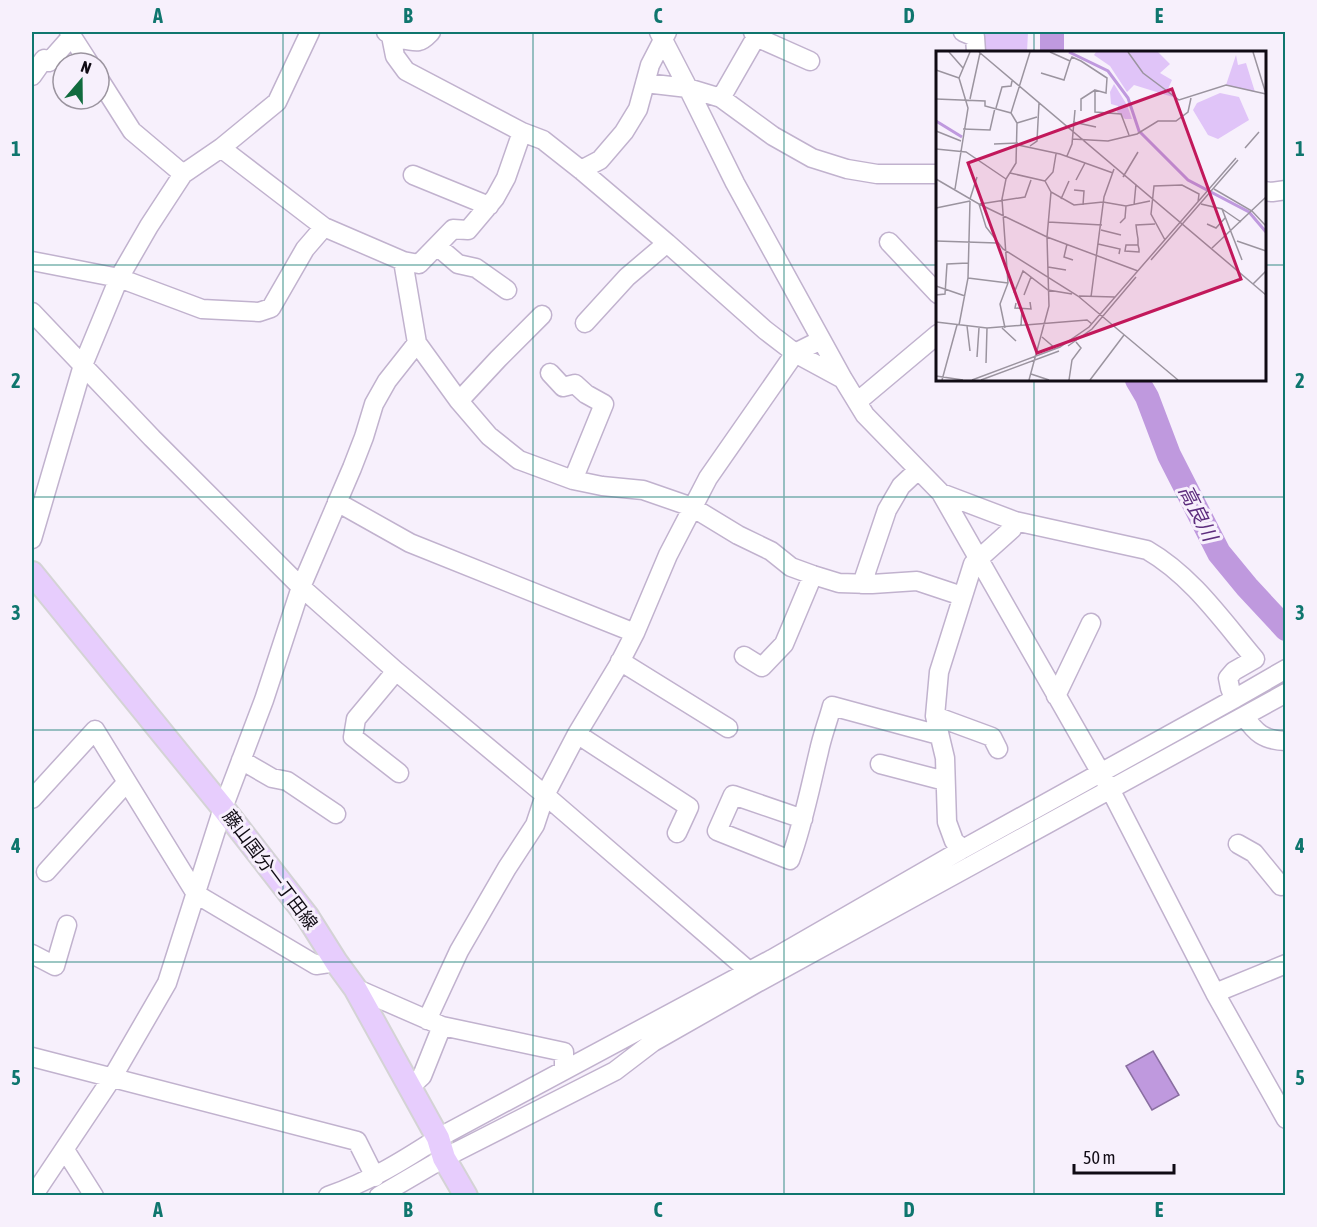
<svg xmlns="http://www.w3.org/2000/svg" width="1317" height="1227" viewBox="0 0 1317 1227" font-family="'Asap Condensed','Noto Sans JP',sans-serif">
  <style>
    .green { fill: #e0c4f8 }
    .water { fill: #bf99de; stroke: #8a6ea1; stroke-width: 1.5 }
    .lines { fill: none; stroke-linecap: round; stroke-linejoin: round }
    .river { stroke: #bf99de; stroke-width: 24 }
    .minor-casing { stroke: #c1b2ce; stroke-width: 21 }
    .major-casing { stroke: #d4d3d5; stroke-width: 26 }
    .minor { stroke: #fff; stroke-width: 18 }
    .major { stroke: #e7cdfd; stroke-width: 22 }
    .grid { fill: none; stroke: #0f766e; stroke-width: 1.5; stroke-opacity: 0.55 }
    .labels { text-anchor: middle; stroke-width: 6; stroke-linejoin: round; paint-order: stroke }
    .street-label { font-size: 18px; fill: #100b14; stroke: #f7f0fc }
    .water-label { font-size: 20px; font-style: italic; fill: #5d2d7e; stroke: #f7f0fc }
    .inset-river { fill: none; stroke: #bf99de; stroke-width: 3 }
    .inset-road { fill: none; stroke: #9b949f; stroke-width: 1.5 }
    .view { fill: #c2185b; fill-opacity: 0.15; stroke: #c2185b; stroke-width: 3 }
    .inset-edge { fill: none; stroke: #100b14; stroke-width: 3 }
    .neatline { fill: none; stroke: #0f766e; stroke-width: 2 }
    .grid-label { font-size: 20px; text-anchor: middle; font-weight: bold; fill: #0f766e }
  </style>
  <rect width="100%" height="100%" fill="#f7f0fc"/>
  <path class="green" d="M984,32H1028L1027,52H986Z"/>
  <path class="water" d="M1153,1051L1179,1095L1152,1110L1126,1066Z"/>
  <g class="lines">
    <path class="river" d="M1052,52V32
      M1137,380L1147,397L1169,455L1219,553L1247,587L1286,629"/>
    <g class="minor-casing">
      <path id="minor" d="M69,32L89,63
        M386,32C392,37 411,42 419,41C424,40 428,35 431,32
        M659,32L688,88L735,183L843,379L865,415L941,493L1110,789L1215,993L1286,1119
        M753,32L756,37L810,61
        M963,32L975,37L976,52
        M391,36L395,56L406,71L522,132L543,140L581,170L667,243L765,330L795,353L843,379
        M32,76L44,59L49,62L72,36
        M99,79L132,131L183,174
        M645,83L688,88L721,98L773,136L812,158L847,169L877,174H938
        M721,98L756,37
        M221,148L324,227L403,261L419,264L453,229L468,230L495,198L506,178L522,132
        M581,170L600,160L624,132L638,109L650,65L667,32
        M413,175L489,206
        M1264,191L1272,192L1286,190
        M889,242L938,294
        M437,246L458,264L476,268L507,290
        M32,261L119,278L202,309L259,312L271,308L305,249L324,227
        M403,261L417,343L459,401L489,436L519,460L573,480L602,486L643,490L692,507L738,535L771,551L791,567L813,575L839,583L872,584L917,581L962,596
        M32,312L152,438L301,587L396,671L545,795L749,971
        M585,323L627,277L667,243
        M550,373L563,387L575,384L586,394L604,404L573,480
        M459,401L498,359L542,315
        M857,402L938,334
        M941,493L1015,521
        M337,502L410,543L635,633
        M32,539L83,365L119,278L149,226L183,174L221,148L277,102L310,32
        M862,584L887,510L901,486L918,470
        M744,656L762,667L784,644L813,575
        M620,661L728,728
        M396,671L356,719L353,737L399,773
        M1056,696L1091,623
        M935,716L992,737L998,749
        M1244,716C1256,733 1263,740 1286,741
        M577,734L689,807L677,833
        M241,760L272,778L287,781L336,814
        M880,764L945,781
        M32,799L95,730L196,894L316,965L336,962
        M803,819L733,795L717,831L790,860C803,825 810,788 819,751C822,736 828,721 832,706L939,735
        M1238,844L1254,853L1281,886L1286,883
        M963,849L954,841L947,822L945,758L935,716L939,672L973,564L1012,529L1015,521L1147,550C1192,576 1222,620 1255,659L1234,671L1228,678L1230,688L1234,699
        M46,872L127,782
        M32,954L55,966L67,925
        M355,988L442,1026L564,1052V1070
        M1215,993L1286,964
        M427,1020L459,951L507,868L535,825L545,795L577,734L618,666L635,633L668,555L708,478L795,353L821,340
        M32,1057L357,1141L375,1177
        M410,1087L422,1076L442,1026
        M65,1150L94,1196
        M33,1196L112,1078L167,983L223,808L264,700L301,587L352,468L364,437L374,404L387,381L417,343
        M328,1196C370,1181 401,1162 438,1138L772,959L963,849L1234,699L1286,669
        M379,1196L444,1158L615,1071L653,1042L755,984L1286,693"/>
    </g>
    <g class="major-casing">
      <path id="major" d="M32,573L223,808L307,916L336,962L355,988L438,1138L444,1158L466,1196"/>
    </g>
    <use href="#minor" class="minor"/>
    <use href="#major" class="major"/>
  </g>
  <path class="grid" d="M283,32V1196M533,32V1196M784,32V1196M1034,32V52M32,265H938M1264,265H1286M1034,380V1196M32,497H1286M32,730H1286M32,962H1286"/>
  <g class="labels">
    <g class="street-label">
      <text transform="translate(270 870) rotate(53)" y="6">藤山国分一丁田線</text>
    </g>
    <g class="water-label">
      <text transform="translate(1198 513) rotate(63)" y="7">高良川</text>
    </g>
  </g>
  <g transform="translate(936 51)">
    <rect width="330" height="330" fill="#f7f0fc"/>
    <path d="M160,1H222L234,13L224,22L236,29L232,38L240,47L198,34L191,41L174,15L158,4ZM300,4L302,14L310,12L319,41L290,34ZM178,33L191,54L196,68H189L181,61L182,55L175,53L174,41ZM284,42L303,46L313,69L282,88L272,84L257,59L261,52Z" fill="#e0c4f8"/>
    <path class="inset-river" d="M133,1L172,20L192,47L203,80L252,129L313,161L330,181M0,70L26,86"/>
    <path class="inset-road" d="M13,1L27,17M43,1L330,244M192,1L207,22L243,49L290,34L330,43M317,1L330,43M134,10L136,6L145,10L171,27L170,42L159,39V61L185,63L193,84M0,19L23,27M105,22L128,29L134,10L114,1M0,48L49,50V55L75,62L81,72L80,112L70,128L66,148L72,232L64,253L69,277M34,48L44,2M60,57L66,36L75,35L76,30M145,60V48L159,39M75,62L94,1M137,71L160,76M81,72L101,66M27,78L54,79L59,57M0,80L25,90M136,88L172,90L201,83L222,70H240L252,61L255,47M58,93L82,92M82,94L124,103L177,122M94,95L101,90L103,52M309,97L323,81M0,98L30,101L70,128M131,105L136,93L139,59M74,122L109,130M187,126L202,101M0,128L43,153L50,176L67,198L142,245L242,329M140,129L149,112M109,130L115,141L138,154L167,151L190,155L214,150M109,130L117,121L120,103M19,138L32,57L23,27L34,1M278,138L316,160L330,175M138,139L148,140L147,154M34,148L41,126M125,148L133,130M43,153L111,186L202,220M44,153L89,146L95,129M265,153L286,158L306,209M198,154L200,133M0,157L34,150M286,158L305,171M112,171L166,174M184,172L189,167L190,155M271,173L280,177L289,167M165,179L185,184M229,189L215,163L218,135L246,134L263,143L262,151M0,190L61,192M301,190L330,200M131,193L128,206L137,209M162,193L184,198L183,203M202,194H190L189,200L203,201V198L202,194V188L201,182L200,174L219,173M276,197L330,146M215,209L302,109M112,216L130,219M32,227L72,232M317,233L330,220M0,235L29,245M78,242L87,220L112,239L136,243M88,244L95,226M143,245L179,246M155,246L168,146L178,118M80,252L79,257L95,258L94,251M0,254V244L9,243L11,213L32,212M0,271L51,277L151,269L156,273M23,274L32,227L34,150M31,275L34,300M85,275L86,257M66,277L80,290M106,286L120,298M132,295L156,278L200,226M41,306L43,277M50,312L51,277M95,323L113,329M0,325L27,329M6,329L21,274M36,329L124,296L153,276L300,107M45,329L123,300M93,329L113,255L111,186L115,141M133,329L136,309L145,297L140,291M154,329L188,284"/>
    <path class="view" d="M236,38L305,228L101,302L32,112Z"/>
    <rect width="330" height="330" class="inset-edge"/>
  </g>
  <rect width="1317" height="1227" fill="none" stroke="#f7f0fc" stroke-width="66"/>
  <g transform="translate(81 81) rotate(20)"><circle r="28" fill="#f7f0fc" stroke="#9b949f" stroke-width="1.5"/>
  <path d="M0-4.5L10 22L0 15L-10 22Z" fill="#116b3e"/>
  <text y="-9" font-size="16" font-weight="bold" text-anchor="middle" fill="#100b14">N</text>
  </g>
  <path d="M1074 1164v9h100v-9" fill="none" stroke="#100b14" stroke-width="3"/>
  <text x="1083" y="1164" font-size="18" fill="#100b14" stroke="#f7f0fc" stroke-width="4.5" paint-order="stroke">50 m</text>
  <rect x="33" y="33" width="1251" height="1161" class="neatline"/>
  <g class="grid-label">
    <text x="158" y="23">A</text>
    <text x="408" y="23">B</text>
    <text x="658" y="23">C</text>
    <text x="909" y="23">D</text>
    <text x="1159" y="23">E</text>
    <text x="16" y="156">1</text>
    <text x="1300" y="156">1</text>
    <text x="16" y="388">2</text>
    <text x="1300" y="388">2</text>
    <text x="16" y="620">3</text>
    <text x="1300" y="620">3</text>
    <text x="16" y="853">4</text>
    <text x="1300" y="853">4</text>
    <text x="16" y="1085">5</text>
    <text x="1300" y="1085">5</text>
    <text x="158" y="1217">A</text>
    <text x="408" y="1217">B</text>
    <text x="658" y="1217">C</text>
    <text x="909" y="1217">D</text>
    <text x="1159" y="1217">E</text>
  </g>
</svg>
